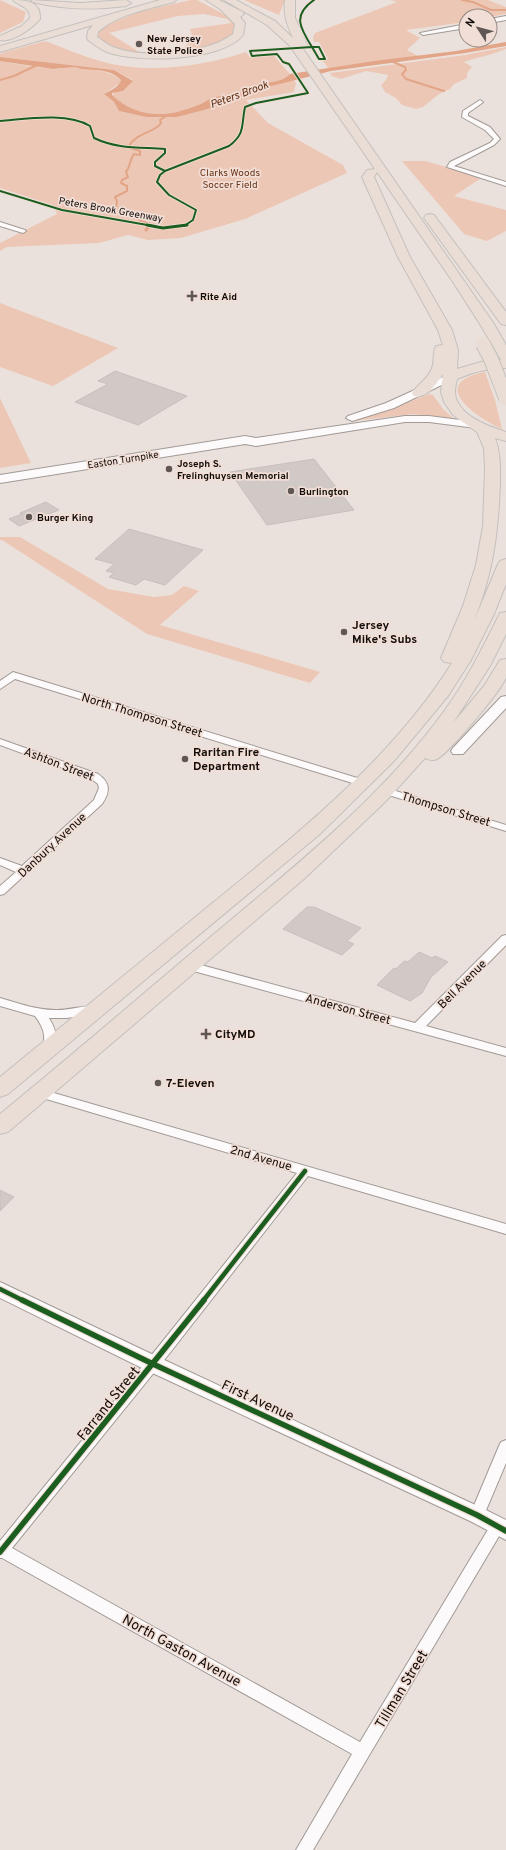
<svg xmlns="http://www.w3.org/2000/svg" width="506" height="1850" viewBox="0 0 506 1850" font-family="Overpass,sans-serif">
  <style>
    .green { fill: #edc7b5 }
    .water { fill: #e3a587 }
    .lines { fill: none; stroke-linecap: round; stroke-linejoin: round }
    .stream-far1 { stroke: #e3a587; stroke-width: 2 }
    .stream { stroke: #e3a587; stroke-width: 3 }
    .building { fill: #d1c9c5; stroke: #c7bfbc }
    .street-casing { stroke: #a19a96; stroke-width: 2 }
    .secondary-casing { stroke: #a19a96; stroke-width: 2 }
    .highway-casing { stroke: #c4c0bd; stroke-width: 2 }
    .street { fill: #fcfafa; fill-rule: evenodd }
    .secondary { fill: #fcfafa; fill-rule: evenodd }
    .highway { fill: #e9ddd6; fill-rule: evenodd }
    .highway-bridge-casing { stroke: #c4c0bd; stroke-width: 16; stroke-linecap: butt }
    .highway-bridge { stroke: #e9ddd6; stroke-width: 14 }
    .cycleway-far3-casing { stroke: #f1ded6; stroke-width: 3.5 }
    .cycleway-far2-casing { stroke: #f1ded6; stroke-width: 4.5 }
    .cycleway-far1-casing { stroke: #f1ded6; stroke-width: 7 }
    .cycleway-casing { stroke: #f1ded6; stroke-width: 8 }
    .cycleway-far3 { stroke: #1b5e20; stroke-width: 2 }
    .cycleway-far2 { stroke: #1b5e20; stroke-width: 3 }
    .cycleway-far1 { stroke: #1b5e20; stroke-width: 4.5 }
    .cycleway { stroke: #1b5e20; stroke-width: 5.5 }
    .poi-dot { fill: #5f5754; stroke: #f1ded6; stroke-width: 1.5 }
    .labels { text-anchor: middle; stroke-width: 3.5; stroke-linejoin: round; paint-order: stroke }
    .far-poi-label { font-size: 10px; font-weight: bold; fill: #130d0a; stroke: #f1ded6; text-anchor: start }
    .far-park-label { font-size: 10px; fill: #6b3418; stroke: #f1ded6 }
    .far-street-label { font-size: 10px; fill: #130d0a; stroke: #f1ded6 }
    .far-water-label { font-size: 11px; font-style: italic; fill: #5e290b; stroke: #f1ded6 }
    .poi-label { font-size: 12px; font-weight: bold; fill: #130d0a; stroke: #f1ded6; text-anchor: start }
    .street-label { font-size: 12px; fill: #130d0a; stroke: #f1ded6 }
    .near-street-label { font-size: 14px; fill: #130d0a; stroke: #f1ded6 }
  </style>
  <rect width="100%" height="100%" fill="#ebe1dc"/>
  <path class="green" d="M0,0L26,12L23,22L0,33Z
    M191,0H197L233,19L238,26L235,35L217,45L182,52L192,36L190,29L231,23L227,19L204,14L178,16L109,33L141,53L171,49C160,59 113,52 101,42C99,41 97,37 96,34L101,27L142,11Z
    M244,0H285L279,15Z
    M390,0H488L506,7V14L490,17L466,16V22L406,30L420,38L407,50L418,56L329,69L322,60L328,59L319,42H314L313,37L315,33L397,2Z
    M45,41C62,47 79,55 97,60C144,75 200,67 246,52L250,57L274,56L290,74C281,83 271,81 259,84C253,85 248,90 242,92C231,95 219,95 209,99C205,101 202,104 198,105C167,118 138,119 112,95L115,92L123,91L133,80L114,70L0,57V54L5,52Z
    M506,47V49C492,55 478,57 464,62L472,67L467,73V78L454,84L450,89L439,94L423,107L416,109L402,105L396,98L385,92L381,85L386,80L388,75L366,71L341,79L332,76L330,73L465,55Z
    M0,61C17,64 35,67 53,69C60,70 67,67 74,67C85,67 113,72 121,80L120,83L104,94L114,102L119,111L146,117H177L208,109L236,98L258,93L268,87L294,80L296,83L294,92L246,100L268,123L343,165L347,173L245,219L181,238L148,240L128,235L99,243L7,247L0,251V243L57,214L53,205L0,188Z
    M402,161H425L483,177L454,196L506,210V231L487,241L464,234Z
    M0,303L118,348L53,386L0,367Z
    M485,372L495,400L502,429C475,417 427,383 485,372Z
    M429,394L433,395L443,409L453,418L413,414L353,421L383,412Z
    M0,398L31,463L0,468Z
    M0,537H20L108,589L154,597L172,595L184,586L199,591L160,625L320,672L310,683L147,634L2,540H0Z"/>
  <path class="water" d="M506,42V46L465,53L331,71L268,87L258,93L236,98L208,109L177,117H146L119,111L114,102L104,94C110,91 119,87 121,80C111,69 93,70 79,69H82L75,67L53,69L0,61V57L114,70L133,81L123,91L112,93V95C138,119 167,118 198,105C202,104 205,101 209,99C219,95 231,95 242,92C248,90 253,85 259,84C271,81 281,83 290,74L374,61L456,51Z"/>
  <g class="lines">
    <path class="stream-far1" d="M462,0L473,2L491,10H506
      M391,61L405,67L406,70L402,74L406,79L444,91
      M0,80L14,76L37,65
      M149,226L150,225L116,208L117,201L115,197L127,191V186L121,183L122,180L128,177L126,172C131,166 129,160 134,154L140,155V151L128,147C138,131 155,133 161,123L160,120L166,116"/>
    <path class="stream" d="M146,230L150,225"/>
  </g>
  <path class="building" d="M115,371L187,396L138,425L75,402L108,384L98,381Z
    M314,459L354,510L267,525L230,472Z
    M46,502L59,510L19,526L9,519L22,514L20,513Z
    M129,529L203,550L165,585L144,579L136,585L109,577L114,573L106,571L114,564L95,559Z
    M307,907H314L361,928L347,941L354,944L342,955L283,929Z
    M419,952L432,958L435,956L448,962L431,977L422,993L410,1001L377,985L394,968L396,969L404,961L408,962Z
    M0,1190L14,1197L0,1211Z"/>
  <g class="lines">
    <g class="street-casing">
      <path id="street" d="M506,16V20L490,23V19Z
        M466,24V28L423,35L420,33Z
        M480,100L483,102L482,103L468,113V116L490,127L500,139L494,145L454,166L506,182V186L447,167L450,162L490,143L494,139L485,130L462,117L463,111Z
        M0,222L25,230L26,231L23,233L0,226Z
        M13,672L367,781L368,783L367,785H359L15,679L0,689V681Z
        M0,739L98,774C111,783 110,792 102,804L4,894L0,895V886L16,872L0,865V858L22,866L94,800L99,788L98,784L90,778L0,745Z
        M386,788L506,825V831L382,793L381,791L382,789Z
        M506,935V945L426,1026L506,1048V1056L186,969L184,966L190,962L415,1023L502,936Z
        M0,998C18,1003 36,1010 55,1010C68,1011 86,1004 96,1007L98,1010L96,1013L67,1018H49C56,1029 59,1040 52,1052H44L42,1049C47,1036 43,1027 35,1016L0,1006Z
        M40,1089L506,1224V1234L308,1176L169,1354L12,1548L360,1742L492,1523L497,1521L502,1523L504,1527L502,1531L313,1850H296L352,1754L2,1558H0V1541L159,1346L297,1173L36,1096L34,1093L36,1090Z
        M506,1440V1463L484,1515L482,1519L477,1521L472,1519L470,1515L499,1446L501,1442Z"/>
    </g>
    <g class="secondary-casing">
      <path id="secondary" d="M450,374L454,375L456,377L454,379L394,408L352,421L346,418L348,416L386,403Z
        M405,416H429L476,422L482,425L476,428L429,422H405L256,446L245,444L0,483V475L245,436L256,438Z
        M506,696V708L463,754H453L451,751L453,748L501,697Z
        M0,1282L160,1358L484,1509L506,1520V1540L470,1521L146,1370L0,1298Z"/>
    </g>
    <g class="highway-casing">
      <path id="highway" d="M13,0C26,0 41,1 40,19C33,28 12,43 0,40V36L22,26L30,18C30,6 20,7 13,0Z
        M31,0L81,3L126,0L131,3L126,6C94,10 64,10 33,2Z
        M160,0H176L174,2C149,9 118,14 98,32L97,37C102,40 108,45 113,47C140,58 190,54 217,43C222,41 228,37 233,34L235,24L220,9L206,0H219L243,12L244,14L240,17L245,23L243,35C222,62 136,63 107,52C100,49 94,44 88,40L87,38L88,31L93,25L0,52V46Z
        M224,0H236L275,21L293,38C287,25 283,14 285,0H295V18L308,46L303,49L494,324L506,345V368C488,368 473,372 457,379C456,383 455,388 455,392C456,415 488,426 506,432V441L495,438C501,453 500,468 500,484C498,535 493,573 474,621L498,564L500,561L506,559V584L494,614L471,660L448,696L394,761L320,834L8,1094L0,1097V1077C72,1018 143,960 215,901C302,830 392,758 452,663L444,662L441,658L463,606L476,565L483,526L485,470L484,448L477,432L453,415L444,402L441,392L443,374C436,384 427,399 414,396L412,393C418,384 428,379 432,368C435,361 432,352 436,346L443,345L438,330L398,257L362,177L367,170L375,169L290,46L267,25ZM377,172L453,282L480,324L501,360L484,361L457,369L458,350L452,330L410,257L374,177Z
        M430,214L434,215L506,312V325L501,324L424,218L426,215Z
        M506,612V634L490,666L453,723L484,686L500,660L506,659C506,665 506,672 506,677C504,688 447,755 437,759C433,761 429,760 425,758L386,801L305,878L35,1109L8,1132L0,1134V1114C70,1057 138,998 207,940C291,869 380,800 445,710C466,681 482,649 498,617L500,613Z"/>
    </g>
    <use href="#street" class="street"/>
    <use href="#secondary" class="secondary"/>
    <use href="#highway" class="highway"/>
    <g class="highway-bridge-casing">
      <path id="highway-bridge" d="M483,344L491,359L506,398"/>
    </g>
    <use href="#highway-bridge" class="highway-bridge"/>
    <g class="cycleway-far3-casing">
      <path id="cycleway-far3" d="M312,47H319L325,59H319Z
        M312,47C300,28 292,15 314,0
        M0,121C26,119 67,112 90,126L94,138C117,149 140,147 165,149V153L155,162V166L165,171L160,175L157,182L169,195L196,210L193,220L184,226
        M165,171L229,146C246,133 241,125 245,107L256,103L308,93L289,64L283,62L277,54L252,56L250,51L312,47
        M0,191L62,210L153,226"/>
    </g>
    <g class="cycleway-far2-casing">
      <path id="cycleway-far2" d="M147,225L163,228L187,225"/>
    </g>
    <g class="cycleway-far1-casing">
      <path id="cycleway-far1" d="M0,1289L24,1301
        M203,1301L305,1171"/>
    </g>
    <g class="cycleway-casing">
      <path id="cycleway" d="M22,1300L153,1364L477,1515L506,1531
        M0,1552L204,1300"/>
    </g>
    <use href="#cycleway-far3" class="cycleway-far3"/>
    <use href="#cycleway-far2" class="cycleway-far2"/>
    <use href="#cycleway-far1" class="cycleway-far1"/>
    <use href="#cycleway" class="cycleway"/>
  </g>
  <g class="poi-dot">
    <circle cx="139" cy="44" r="4"/>
    <path d="M190 290h4v4h4v4h-4v4h-4v-4h-4v-4h4z"/>
    <circle cx="169" cy="469" r="4"/>
    <circle cx="291" cy="491" r="4"/>
    <circle cx="29" cy="517" r="4"/>
    <circle cx="344" cy="632" r="4"/>
    <circle cx="185" cy="759" r="4"/>
    <path d="M204 1028h4v4h4v4h-4v4h-4v-4h-4v-4h4z"/>
    <circle cx="158" cy="1083" r="4"/>
  </g>
  <g class="labels">
    <g class="far-poi-label">
      <text x="147" y="42">New Jersey<tspan x="147" dy="12">State Police</tspan></text>
      <text x="200" y="300">Rite Aid</text>
      <text x="177" y="467">Joseph S.<tspan x="177" dy="12">Frelinghuysen Memorial</tspan></text>
      <text x="299" y="495">Burlington</text>
      <text x="37" y="521">Burger King</text>
    </g>
    <g class="far-park-label">
      <text x="230" y="176">Clarks Woods<tspan x="230" dy="12">Soccer Field</tspan></text>
    </g>
    <g class="far-street-label">
      <text transform="translate(111 209) rotate(10)" y="4">Peters Brook Greenway</text>
      <text transform="translate(123 459) rotate(-9)" y="4">Easton Turnpike</text>
    </g>
    <g class="far-water-label">
      <text transform="translate(239 94) rotate(-20)" y="4">Peters Brook</text>
    </g>
    <g class="poi-label">
      <text x="352" y="629">Jersey<tspan x="352" dy="14">Mike's Subs</tspan></text>
      <text x="193" y="756">Raritan Fire<tspan x="193" dy="14">Department</tspan></text>
      <text x="215" y="1038">CityMD</text>
      <text x="166" y="1087">7-Eleven</text>
    </g>
    <g class="street-label">
      <text transform="translate(142 715) rotate(17)" y="4">North Thompson Street</text>
      <text transform="translate(59 764) rotate(21)" y="4">Ashton Street</text>
      <text transform="translate(446 809) rotate(17)" y="4">Thompson Street</text>
      <text transform="translate(52 845) rotate(-43)" y="4">Danbury Avenue</text>
      <text transform="translate(462 984) rotate(-45)" y="4">Bell Avenue</text>
      <text transform="translate(348 1009) rotate(15)" y="4">Anderson Street</text>
      <text transform="translate(261 1158) rotate(16)" y="4">2nd Avenue</text>
    </g>
    <g class="near-street-label">
      <text transform="translate(258 1400) rotate(25)" y="5">First Avenue</text>
      <text transform="translate(108 1403) rotate(-51)" y="5">Farrand Street</text>
      <text transform="translate(182 1650) rotate(29)" y="5">North Gaston Avenue</text>
      <text transform="translate(401 1689) rotate(-59)" y="5">Tillman Street</text>
    </g>
  </g>
  <g transform="translate(478 28) rotate(306)"><circle r="19" fill="#f1ded6" stroke="#988a84"/>
  <path d="M0-3L7 15L0 10L-7 15Z" fill="#5f5754"/>
  <text y="-6" font-size="11" font-weight="bold" text-anchor="middle" fill="#130d0a">N</text>
  </g>
</svg>
